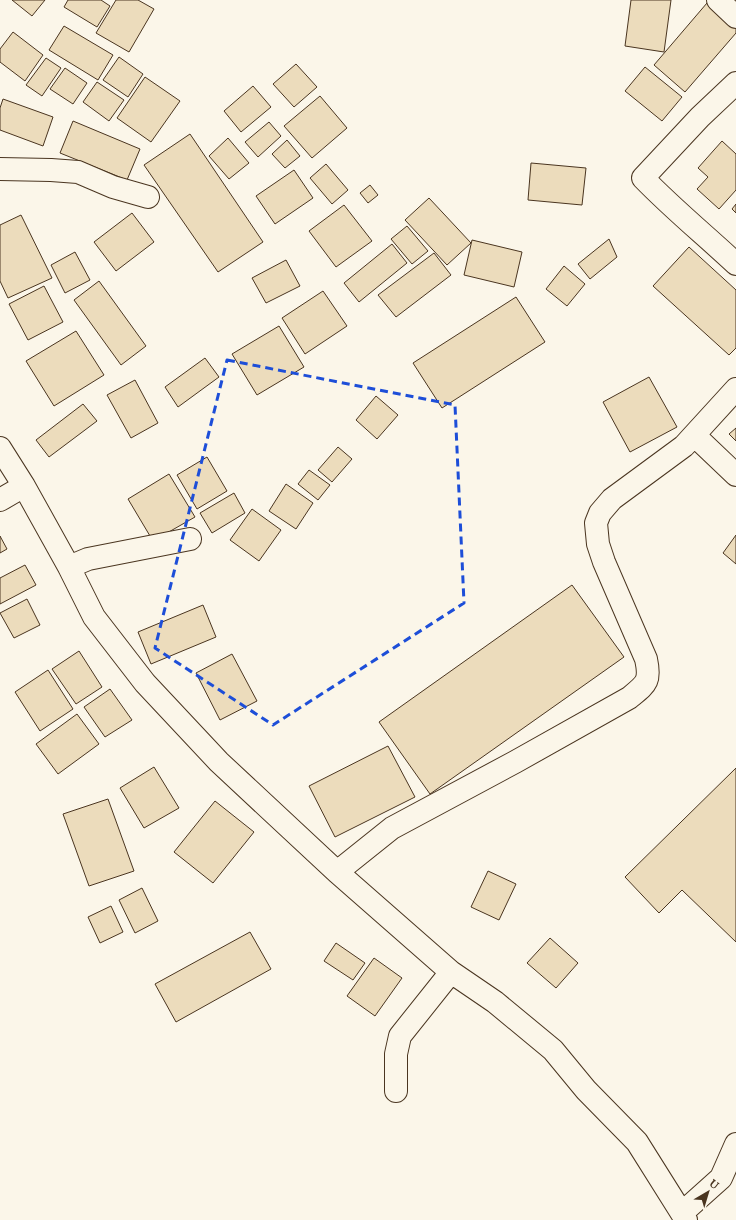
<svg xmlns="http://www.w3.org/2000/svg" width="736" height="1220" viewBox="0 0 736 1220" font-family="Lora,serif">
  <style>
    .building { fill: #ecdcbc; stroke: #4a3520 }
    .lines { fill: none; stroke-linecap: round; stroke-linejoin: round }
    .minor-casing { stroke: #4a3520; stroke-width: 24 }
    .minor { stroke: #fbf6e9; stroke-width: 22 }
    .marked { fill: none; stroke: #1d4ed8; stroke-width: 3; stroke-dasharray: 8 5; stroke-linejoin: round }
  </style>
  <rect width="100%" height="100%" fill="#fbf6e9"/>
  <path class="building" d="M12,0H45L32,16Z
    M68,0H101L110,6L97,27L64,7Z
    M116,0H138L154,9L129,52L96,33Z
    M631,0H671L664,52L625,46Z
    M707,3L736,28V33L685,92L654,65Z
    M64,26L113,55L98,80L49,50Z
    M13,32L43,55L25,81L0,62V49Z
    M119,57L143,74L128,97L103,80Z
    M46,58L61,68L42,96L26,85Z
    M296,64L317,87L294,107L273,84Z
    M645,67L682,97L662,121L625,91Z
    M65,68L87,83L73,104L50,89Z
    M145,77L180,101L151,142L117,118Z
    M97,82L124,100L109,121L83,102Z
    M253,86L271,107L241,132L224,111Z
    M320,96L347,128L312,158L284,126Z
    M3,99L53,117L43,146L0,130V108Z
    M73,121L140,149L127,180L60,153Z
    M269,122L281,136L258,157L245,142Z
    M190,134L263,242L218,272L144,165Z
    M228,138L249,163L229,179L209,156Z
    M287,140L300,156L285,168L272,154Z
    M722,141L736,154V190L719,209L697,189L708,177L698,168Z
    M531,163L586,168L582,205L528,200Z
    M326,164L348,190L332,204L310,178Z
    M294,170L313,198L275,224L256,196Z
    M370,185L378,195L368,203L360,193Z
    M429,198L471,243L447,265L405,220Z
    M736,204V213L732,209Z
    M344,205L372,241L336,267L309,231Z
    M132,213L154,242L116,271L94,242Z
    M21,215L52,278L8,298L0,281V225Z
    M407,226L428,251L412,264L391,239Z
    M609,239L617,257L590,279L578,264Z
    M472,240L522,252L514,287L464,275Z
    M392,244L407,263L359,302L344,283Z
    M689,247L736,290V348L729,355L653,286Z
    M75,252L90,280L65,293L51,265Z
    M434,253L451,275L396,317L378,295Z
    M286,260L300,286L266,303L252,278Z
    M564,266L585,284L567,306L546,289Z
    M99,281L146,346L121,365L74,300Z
    M44,286L63,322L28,340L9,304Z
    M323,291L347,326L305,354L282,318Z
    M516,297L545,342L442,408L413,363Z
    M279,326L304,367L257,395L232,354Z
    M76,331L104,375L54,406L26,361Z
    M205,358L219,377L178,407L165,387Z
    M649,377L677,427L630,452L603,402Z
    M135,380L158,423L131,438L107,395Z
    M376,396L398,415L377,439L356,420Z
    M83,404L97,421L49,457L36,440Z
    M736,428V441L729,434Z
    M338,447L352,459L332,482L318,470Z
    M207,457L227,491L197,509L177,475Z
    M309,470L330,485L318,500L298,484Z
    M169,474L195,517L153,541L128,499Z
    M286,484L313,503L296,529L269,511Z
    M234,493L245,513L212,533L200,513Z
    M252,509L281,530L259,561L230,540Z
    M736,535V564L723,553Z
    M0,536L7,549L0,553Z
    M25,565L36,585L0,604V578Z
    M572,585L624,657L430,794L379,722Z
    M27,599L40,625L14,638L0,613Z
    M203,605L216,637L151,664L138,632Z
    M79,651L102,687L76,704L52,669Z
    M232,654L257,701L220,720L196,673Z
    M48,670L73,709L40,731L15,692Z
    M110,689L132,720L105,737L84,707Z
    M77,714L99,744L58,774L36,744Z
    M388,746L415,797L335,837L309,786Z
    M154,767L179,808L144,828L120,788Z
    M736,768V942L682,890L659,913L625,877Z
    M108,799L134,871L89,886L63,814Z
    M215,801L254,832L213,883L174,852Z
    M488,871L516,884L499,920L471,907Z
    M142,888L158,921L135,933L119,900Z
    M111,906L123,932L100,943L88,917Z
    M250,932L271,969L176,1022L155,984Z
    M550,938L578,963L556,988L527,963Z
    M336,943L365,963L353,980L324,961Z
    M374,958L402,978L375,1016L347,996Z"/>
  <g class="lines">
    <g class="minor-casing">
      <path id="minor" d="M718,0L736,17
        M736,83L700,117L643,178C673,209 705,235 736,264
        M0,169L51,170L78,172L113,187L148,197
        M694,435L736,389
        M0,448L24,486L69,567L94,617L145,683L219,762L337,872L451,972L495,1002L553,1050L586,1090L637,1142L686,1220
        M0,500L24,486
        M69,567L88,559L190,539
        M337,872L392,828L515,762L629,698C646,684 651,682 646,659L604,562L598,544L596,523L600,513L612,499L684,446L694,435L736,475
        M396,1091V1054L400,1036L451,972
        M682,1213L721,1178L736,1144"/>
    </g>
    <use href="#minor" class="minor"/>
  </g>
  <path class="marked" d="M227,360L455,405L464,603L273,725L155,648Z"/>
  <g transform="translate(708 1192) rotate(38)" stroke="#fbf6e9" stroke-width="3" paint-order="stroke">
  <path d="M0-3L7 15L0 10L-7 15Z" fill="#4a3520"/>
  <text y="-6" font-size="11" font-weight="bold" text-anchor="middle" fill="#4a3520">U</text>
  </g>
</svg>
